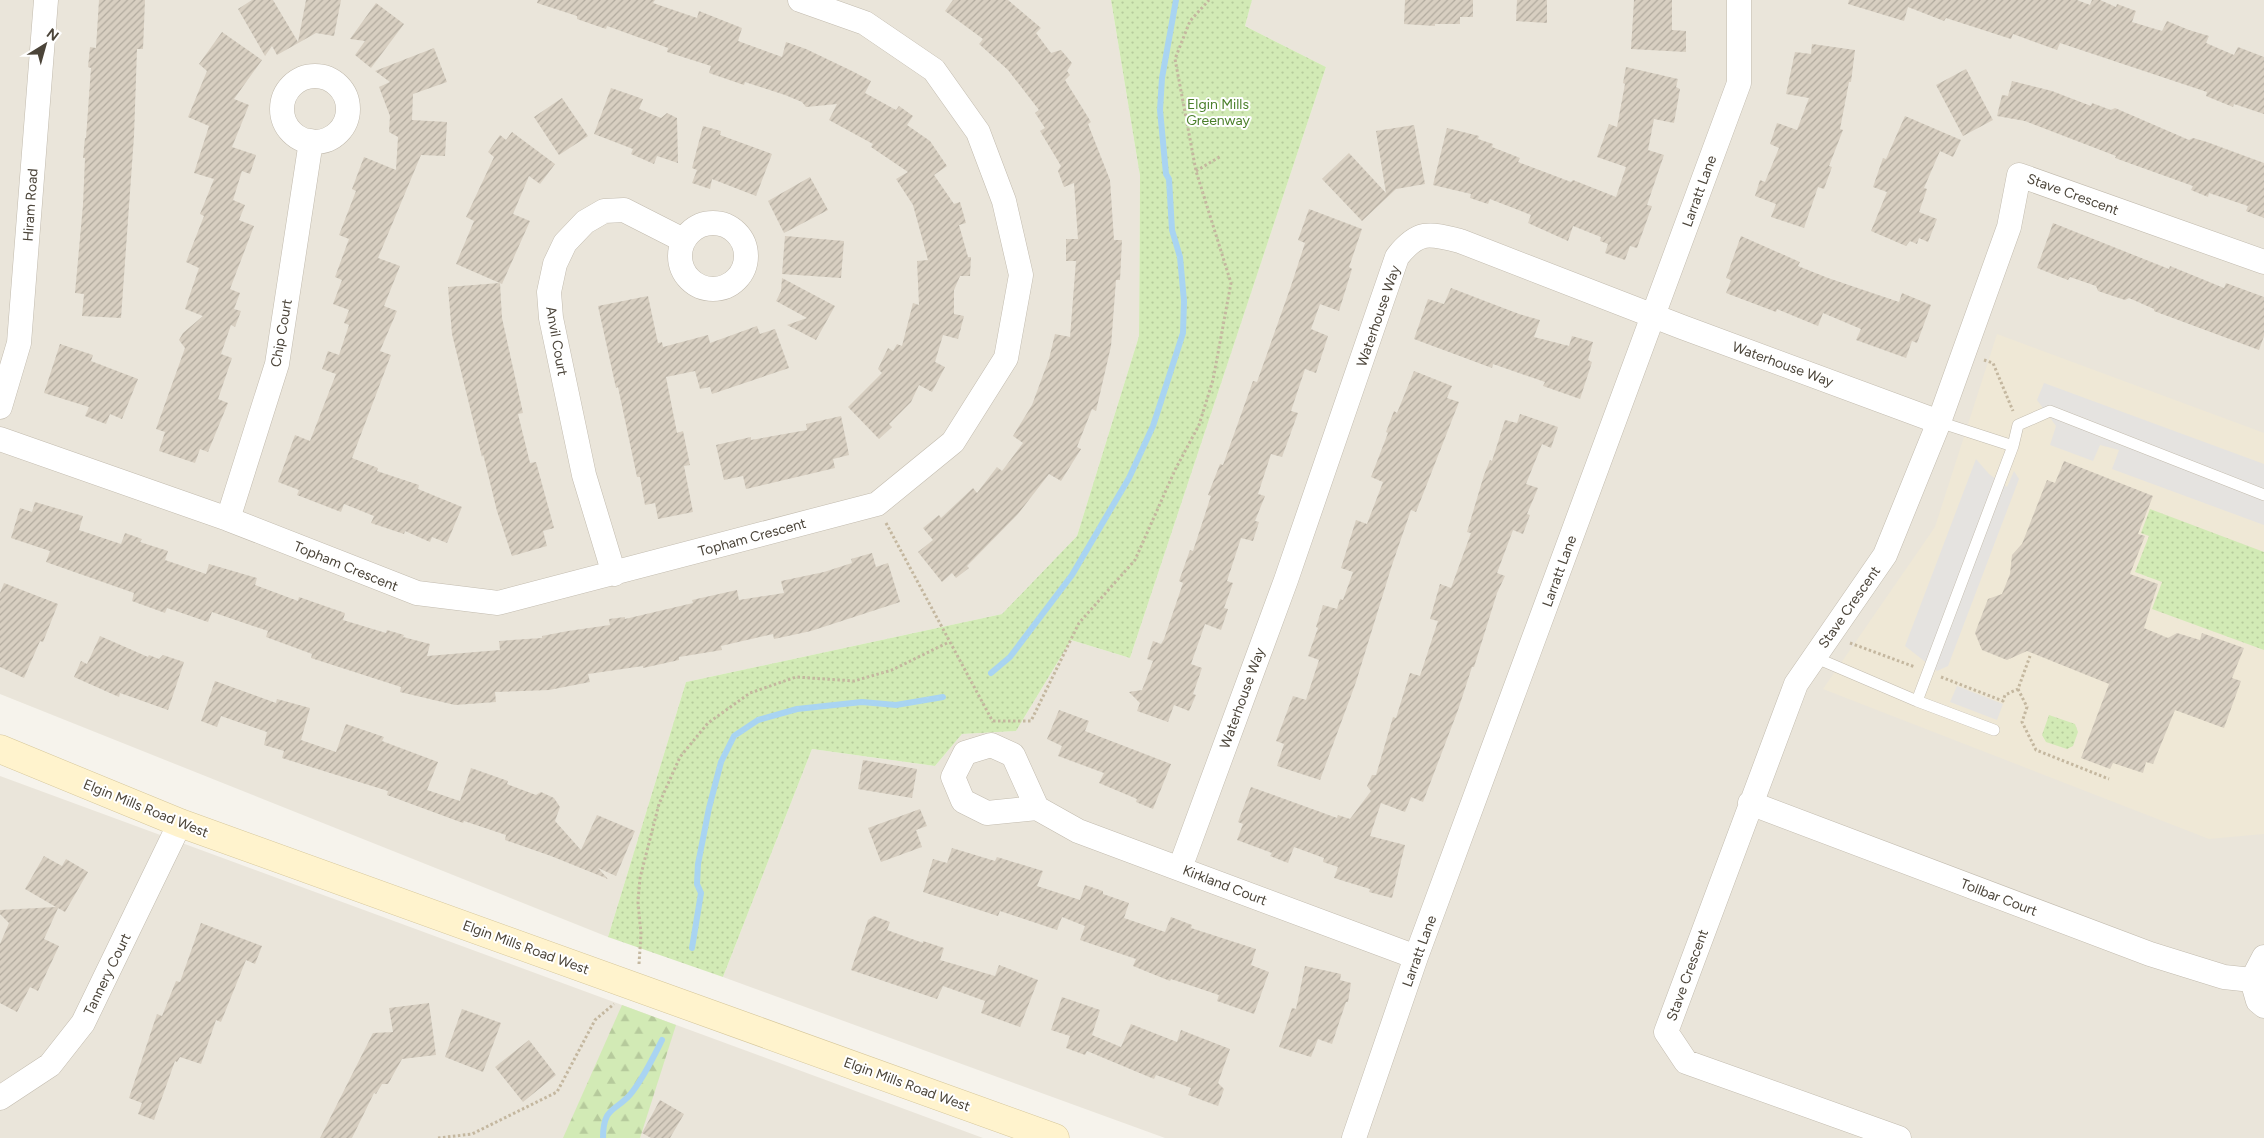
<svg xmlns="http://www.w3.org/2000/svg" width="2264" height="1138" viewBox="0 0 2264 1138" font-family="Figtree,sans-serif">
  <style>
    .residential { fill: #eae5da }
    .education { fill: #efe8d6 }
    .forest { fill: url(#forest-firs) }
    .park { fill: url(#park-dots) }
    .parking { fill: #e5e3e0 }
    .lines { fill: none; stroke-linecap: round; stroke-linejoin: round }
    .stream { stroke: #a9d4f2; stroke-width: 6 }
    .building { fill: url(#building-hatch) }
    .lane-casing { stroke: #c2bbae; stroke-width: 12 }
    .street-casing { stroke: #c2bbae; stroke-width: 25 }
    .secondary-casing { stroke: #d6c79b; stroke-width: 29 }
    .path { stroke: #c4b79f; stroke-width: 3; stroke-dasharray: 2.5 2.5; stroke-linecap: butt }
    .lane { stroke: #fff; stroke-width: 11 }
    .street { stroke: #fff; stroke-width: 24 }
    .secondary { stroke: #fff3cd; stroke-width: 28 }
    .labels { text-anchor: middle; stroke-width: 4; stroke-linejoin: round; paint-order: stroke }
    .park-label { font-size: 14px; fill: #4a7f2a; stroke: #fff }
    .street-label { font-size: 14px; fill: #4b4439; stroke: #fff }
  </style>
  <defs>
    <pattern id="forest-firs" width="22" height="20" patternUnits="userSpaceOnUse" patternTransform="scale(1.25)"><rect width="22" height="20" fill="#d2eab5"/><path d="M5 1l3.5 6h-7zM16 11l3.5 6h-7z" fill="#b6ca9c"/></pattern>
    <pattern id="park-dots" width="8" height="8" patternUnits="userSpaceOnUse" patternTransform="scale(1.25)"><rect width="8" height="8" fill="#d2eab5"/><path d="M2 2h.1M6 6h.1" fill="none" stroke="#b6ca9c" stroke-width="1.8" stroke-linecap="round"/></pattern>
    <pattern id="building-hatch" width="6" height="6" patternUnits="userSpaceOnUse" patternTransform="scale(1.25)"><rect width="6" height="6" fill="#d8cfc1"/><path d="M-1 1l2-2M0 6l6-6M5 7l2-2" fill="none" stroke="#b1aa9e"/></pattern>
  </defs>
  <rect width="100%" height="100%" fill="#f6f3ec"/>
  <path class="residential" d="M0,0H1111L1140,176L1139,336L1077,536L1002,614L686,682L608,937L0,694Z
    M1252,0H2264V1138H1165L723,977L812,749L935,766L962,734L1016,731L1071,640L1130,658L1326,67L1245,26Z
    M0,776L622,1005L983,1138H0Z"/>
  <path class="education" d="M1997,334L2264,433V834L2209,839L1823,689L1935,527Z"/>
  <path class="forest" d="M622,1005L676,1025L640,1138H563Z"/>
  <path class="park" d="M1111,0H1252L1245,26L1326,67L1130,658L1071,640L1016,731L962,734L935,766L812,749L723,977L608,937L686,682L1002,614L1077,536L1139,336L1140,176Z
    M2150,509L2264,552V650L2152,609L2162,582L2135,572L2149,536L2141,533Z
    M2049,715L2075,724L2078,732L2073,746L2067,749L2046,742L2042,735Z"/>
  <path class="parking" d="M2044,383L2264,464V525L2112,469L2119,450L2100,445L2093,461L2050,445L2056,426L2037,400Z
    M1976,459L1989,474L2007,487L2014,471L2019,479L1948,666L1937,671L1905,646Z
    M1957,686L2003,704L1997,720L1950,702Z"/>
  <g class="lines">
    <path class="stream" d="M991,673L1010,657L1072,575L1129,478L1153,426L1183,333L1184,301L1180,257L1172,230L1169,179L1166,174L1160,110L1162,78L1176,0
      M692,948L701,893L697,884L698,864L709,808L721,762L734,736L758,720L797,709L862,702L896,705L943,697
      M603,1138C603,1104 618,1112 633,1091C645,1075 653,1058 662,1040"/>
  </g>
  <path class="building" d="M99,0H145L143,49H137L134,136L121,318L82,316L84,294L75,293L83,205L85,158H83L85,138H86L91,68L88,67L90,47L96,48Z
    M252,0H273L298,42L306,0H341L334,36L316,33L277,55L272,46L265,56L238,9Z
    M538,0H655L653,3L697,18L699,11L742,28L738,41L782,57L786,42L806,49L852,71L871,81L865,93L896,110L899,106L913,116L907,125L930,141L947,166L934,175L954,204L960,202L966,223L959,225L968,257H971L970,276H960L954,290V314L964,316L958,339L943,335L935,362L945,367L932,392L919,385L911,402L889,424L892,427L879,439L848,407L882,373L878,369L888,348L893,351L897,344L902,346L913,303L919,305L917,261L928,260L913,205L896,179L908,172L871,147L873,144L829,120L837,104L806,107L802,102L785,95L745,82L744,85L709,73L711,66L667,52L668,48L607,26L606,29L577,19V16L537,3Z
    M953,0H1008L1041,28L1036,33L1051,53L1061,50L1072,63L1067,71L1070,75L1065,80L1091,122L1088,124L1110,180L1114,240H1122L1120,280H1116L1111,346L1096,411L1092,409L1077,447L1081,449L1061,481L1049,474L1018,514L967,566L969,568L956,578L952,573L942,582L918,552L933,540L923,528L939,515L941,518L973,488L977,493L997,467L1002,471L1023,443L1013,436L1032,405L1049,359L1055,334L1070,337L1076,261H1066V239H1078L1074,183L1064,187L1058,171L1061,166L1040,131L1045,128L1035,113L1039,110L1008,70L979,44L983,39L945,11Z
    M1405,0H1473V17H1460V24H1435V26L1404,24Z
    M1517,0H1547V23L1516,21Z
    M1634,0H1672V30L1686,31V52L1631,49Z
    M1849,0H2077L2090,5L2092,0H2100L2116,7L2117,4L2136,11L2132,22L2162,31L2167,21L2189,30L2209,36L2206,43L2234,55L2238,47L2264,57V114L2234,104L2233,107L2206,96L2207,92L2060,43L2057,50L2013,34L2011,39L1946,18L1944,21L1908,7L1904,21L1848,4Z
    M376,3L404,24L371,68L355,55L365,41L350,39Z
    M222,32L262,60L234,99L249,105L232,147L256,155L250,174L242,171L233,200L245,205L239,220L254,226L230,289L240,293L234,309L241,311L235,327L231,325L221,354L232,358L218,399L228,403L208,452L200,449L195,463L159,451L165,432L156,429L185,348L179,340L183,333L203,316L185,309L199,268L186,262L204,216L200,214L214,179L194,173L209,126L188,117L207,71L199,64Z
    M1812,44L1855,50L1851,82H1849L1840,129L1843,130L1829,166L1832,167L1824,189L1818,187L1804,228L1771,217L1776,204L1755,196L1760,180L1765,182L1779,148L1770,144L1777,123L1797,130L1809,98L1786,94L1795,52L1811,54Z
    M434,48L447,82L413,94L412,120L447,122L445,156L421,155L378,258L400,266L384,306L397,311L380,351L391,355L352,458L378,468L377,471L419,485L418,489L462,507L447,543L432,537L430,542L405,531L404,534L371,523L374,516L344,504L341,512L297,495L299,490L278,482L295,435L310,441L336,374L322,369L328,351L339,355L349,325L344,323L349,310L333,304L342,280L335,277L349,239L339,235L356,191L352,189L364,157L396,170L398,137L389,132L390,116L379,87L390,82L375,71Z
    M1626,67L1678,79L1676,87L1680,89L1674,123L1654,119L1648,150L1664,155L1647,205L1652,206L1637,248L1630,246L1625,260L1605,253L1608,244L1600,241L1601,237L1573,226L1568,241L1528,223L1531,215L1490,199L1488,204L1470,198L1471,194L1433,185L1447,128L1479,136L1478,139L1493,144L1492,147L1520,158L1518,162L1571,182L1573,180L1616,197L1626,167L1597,157L1609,124L1617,127L1625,84L1623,83Z
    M1966,69L1993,120L1963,136L1936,85Z
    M2012,81L2052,91L2091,106L2092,103L2111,110L2115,108L2189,140L2193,138L2207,142L2264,163V218L2246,211L2248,206L2209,193L2208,197L2191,190L2193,186L2115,158L2116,156L2025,121L1997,116L2002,95L2008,96Z
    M611,88L643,99L639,109L661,118L667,113L677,118L678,163L657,156L654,164L631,154L633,149L594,134Z
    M562,98L588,136L559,155L534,117Z
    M1905,116L1961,140L1953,157L1940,151L1924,188L1927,189L1919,212L1937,219L1928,242L1919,238L1917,244L1910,241L1906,246L1871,231L1887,192L1873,187L1883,158L1886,159Z
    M1414,125L1425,184L1396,189L1362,221L1322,179L1349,153L1386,193L1376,131Z
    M703,126L721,131L720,135L772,154L756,196L712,179L710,189L692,183L697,170L692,168Z
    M512,132L555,164L540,184L529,176L513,214L530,221L502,284L456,264L474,221L466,217L494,157L488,152L500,135L506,140Z
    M810,177L828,210L784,233L768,201Z
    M1309,209L1362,229L1349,267L1352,269L1339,311L1320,304L1311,329L1328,336L1316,373L1305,369L1291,411L1298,413L1282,457L1271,454L1258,494L1265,496L1255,521L1259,522L1253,541L1241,538L1227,581L1233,583L1224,608L1228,609L1221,630L1205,624L1191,664L1202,668L1193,694L1196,695L1189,711L1174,705L1168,722L1137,711L1140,703L1129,692L1142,690L1153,661L1147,659L1153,641L1161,644L1164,639L1183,583L1179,581L1190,550L1193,551L1211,496L1208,495L1220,464L1223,465L1253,381L1257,382L1291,286L1305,243L1298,240Z
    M2053,223L2169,269L2170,266L2224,288L2226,283L2264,297V336L2259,350L2154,311V309L2129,298L2125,300L2098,291L2096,286L2070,277L2068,280L2037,268Z
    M785,236L844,241L841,278L782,274Z
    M1741,236L1800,262L1798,266L1828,278L1899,302L1902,293L1931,305L1917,343L1912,341L1906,358L1856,340L1861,329L1823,313L1818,326L1777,309L1776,312L1726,293L1731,280L1726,278Z
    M782,278L835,306L816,340L787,325L807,318L776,301L781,291Z
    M500,283L502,318L523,413L518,414L530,463L536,462L554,528L543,531L547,546L512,556L497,511L483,454L482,457L452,334L448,287Z
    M1451,288L1519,314L1540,320L1534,337L1569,346L1572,336L1593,342L1588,360L1592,362L1580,399L1543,386L1545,382L1493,364L1492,368L1414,339L1428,299L1444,304Z
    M648,296L658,343L662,342L663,347L708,335L710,343L757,326L760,334L775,329L789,368L712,394L710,387L700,389L695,371L666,377L677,433L683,431L690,465L684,466L693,512L658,519L655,503L645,505L640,477H637L618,387L616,388L598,306Z
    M60,344L93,355L91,361L138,379L122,419L110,414L106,424L85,416L89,407L44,393Z
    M1414,371L1452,386L1447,398L1459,402L1416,512L1411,510L1392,565L1356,682L1320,780L1277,766L1284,744L1276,741L1293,696L1306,700L1319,660L1308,656L1318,628L1316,627L1323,605L1337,609L1340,599L1343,600L1353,572L1341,568L1356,520L1367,524L1383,482L1371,477L1388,433L1386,432L1394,411L1397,413Z
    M1520,414L1558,427L1551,448L1542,444L1526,484L1538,488L1527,514L1530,515L1523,534L1513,530L1497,573L1505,576L1497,593L1474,667H1472L1458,710L1423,802L1411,797L1405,812L1381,803L1370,836L1405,845L1392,898L1369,892L1370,889L1334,878L1338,867L1323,862L1324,858L1294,847L1288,863L1270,856L1272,853L1237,840L1243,824L1238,822L1251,787L1337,818L1338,815L1350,819L1371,791L1367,786L1372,775H1376L1393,717L1396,718L1410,673L1420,676L1438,621L1430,619L1440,584L1451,588L1471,533L1467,532L1484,475L1490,460L1492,461L1505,420L1517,423Z
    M841,416L849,455L833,459L835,468L746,489L743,476L724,480L716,445L751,437V440L807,430L806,424Z
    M2064,461L2153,496L2138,534L2145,536L2130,574L2158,584L2144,628L2168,638L2177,633L2200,640L2202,633L2244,648L2232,678L2241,681L2224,728L2175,710L2153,764L2146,762L2143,773L2113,763L2110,769L2081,758L2109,684L2027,651L2007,660L1982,650L1975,633L1988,599L2002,594L2010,574L2012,555L2022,544L2047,480L2055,483Z
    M35,502L83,516L79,530L121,544L125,533L142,539L140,542L168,551L165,560L206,574L209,564L257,578L255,585L298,601L299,597L345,613L343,620L386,633L387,630L404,635L403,637L430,644L427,656L500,650L499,641L542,638V636L568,631L610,625L609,619L625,617V619L693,603L692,600L737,590L739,600L784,593L781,581L824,572L852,563L851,559L872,553L876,567L888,563L900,602L811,631L774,639L773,634L721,646L722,650L679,657V660L643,668V666L588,674L590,682L549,690L495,692L496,702L455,705L400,692L401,687L311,658L312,654L266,637L268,631L212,612L208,622L167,608L165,613L132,601L134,593L46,562L50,551L11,538L20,508L32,512Z
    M4,583L58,604L43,642L40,641L24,678L0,667V593Z
    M100,636L148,657L149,655L159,659L163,655L184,662L168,710L120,693L119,697L74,677L81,661L87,664Z
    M215,681L276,703L277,699L310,708L301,740L336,752L346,724L384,737L382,741L438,762L427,790L460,801L471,768L508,781L507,784L536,795L541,792L554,798L560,807L555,821L581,850L597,815L635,831L616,876L598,868L608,879L551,856L505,840L506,835L464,821L463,823L387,795L388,791L282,758L284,751L264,745L267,732L221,716L217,727L201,721Z
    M1059,710L1089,721L1085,731L1171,764L1153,809L1136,802L1137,799L1099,783L1104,773L1058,756L1062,746L1047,739Z
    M863,760L917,769L912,798L858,789Z
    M920,809L927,826L916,830L922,847L881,862L868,828Z
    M952,848L995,861L997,857L1043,871L1037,886L1080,900L1085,885L1103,891V894L1129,903L1124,918L1165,932L1171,917L1192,925L1191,928L1256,949L1251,965L1269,972L1254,1014L1217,1001L1219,995L1171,979L1170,981L1133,966L1136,959L1080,940L1085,926L1062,917L1057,930L1000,911L998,916L923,892L933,859L947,863Z
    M44,856L62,866L66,859L88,872L65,912L58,908L44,939L59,946L38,991L30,987L17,1012L0,1003V944L9,923L0,914V910L56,907L25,889Z
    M874,916L890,922L887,930L923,943V941L944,948L940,960L995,976L999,965L1038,980L1020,1027L981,1013L985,1001L943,986L937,999L851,970L868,920Z
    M201,923L262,946L255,964L246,960L221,1022L216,1020L201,1064L180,1057L177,1062L175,1061L154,1120L138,1114L142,1103L129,1098L157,1014L162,1016L176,981L180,982Z
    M1305,966L1341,974L1340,980L1351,983L1348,1002H1346L1332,1044L1318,1039L1311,1057L1279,1047L1292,1008L1296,1009Z
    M1062,997L1100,1010L1092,1035L1121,1047L1131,1024L1177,1042L1181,1030L1230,1049L1218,1083L1224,1089L1218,1106L1188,1095L1191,1088L1156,1075L1154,1079L1087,1051L1085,1055L1066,1048L1070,1036L1051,1030Z
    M429,1003L436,1055L402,1059L388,1084H382L376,1094L374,1093L352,1138H320L373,1033L393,1032L389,1008Z
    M462,1009L501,1023L483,1072L445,1057Z
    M529,1040L556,1075L523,1102L495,1067Z
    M660,1100L684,1114L670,1138H651L642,1133Z"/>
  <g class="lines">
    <g class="lane-casing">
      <path id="lane" d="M1939,422L2013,446
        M1814,657L1917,701L1994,730
        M1917,701L2013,446L2018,425L2050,411L2264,495"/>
    </g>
    <g class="street-casing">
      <path id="street" d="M282 109a33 33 0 1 1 66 0a33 33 0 1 1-66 0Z
        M680 256a33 33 0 1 1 66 0a33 33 0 1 1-66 0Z
        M0,407L19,343L46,0
        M0,439L228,519L417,593L498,603L877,504L953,442L1006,358L1021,275L1004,201L978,132L934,70L865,23L800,0
        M228,519L277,364L311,141
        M614,574L584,475L551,318L549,292L555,264L565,243L585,222L604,211L624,210L683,240
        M1750,803L2150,954L2224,977L2252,980
        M1037,808L987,813L963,801L953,777L965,753L991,745L1013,755L1037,808L1078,831L1416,957
        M1180,868L1286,580L1397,257C1418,230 1429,233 1460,241L1682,327L1939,422
        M2264,957L2252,980L2258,1001L2264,1006
        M0,1098L50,1065L83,1023L180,823
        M1354,1138L1416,957L1739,83V0
        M1899,1138L1686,1062L1666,1032L1796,684L1885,555L1939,422L2009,227L2019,175L2264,262"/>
    </g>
    <g class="secondary-casing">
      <path id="secondary" d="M0,749L180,823L1055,1138"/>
    </g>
    <path class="path" d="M1196,171L1221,156
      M1984,360L1993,363L2013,411
      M886,523L993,722
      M1850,643L1915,667
      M1941,677L2003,701L2005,695L2018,689L2030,656
      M2018,689L2027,707L2022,722L2036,750L2109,779
      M993,721H1031L1079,623L1135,560L1175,470L1199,425L1213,380L1231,283L1196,171L1175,59L1190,21L1209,0
      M639,964L641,934L638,902L640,878L659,804L680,757L708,723L750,693L796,677L854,681L892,670L949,642
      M438,1138L472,1134L557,1092L595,1020L614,1004"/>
    <use href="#lane" class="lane"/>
    <use href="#street" class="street"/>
    <use href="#secondary" class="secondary"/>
  </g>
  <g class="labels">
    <g class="park-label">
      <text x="1218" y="109">Elgin Mills<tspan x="1218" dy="16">Greenway</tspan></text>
    </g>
    <g class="street-label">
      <text transform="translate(1699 191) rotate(-70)" y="5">Larratt Lane</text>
      <text transform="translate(2073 194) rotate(20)" y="5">Stave Crescent</text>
      <text transform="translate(30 205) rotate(-86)" y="5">Hiram Road</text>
      <text transform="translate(1378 316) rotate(-71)" y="5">Waterhouse Way</text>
      <text transform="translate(281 333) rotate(-80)" y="5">Chip Court</text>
      <text transform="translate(557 341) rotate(80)" y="5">Anvil Court</text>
      <text transform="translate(1783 364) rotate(20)" y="5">Waterhouse Way</text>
      <text transform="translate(752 537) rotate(-15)" y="5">Topham Crescent</text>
      <text transform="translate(346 566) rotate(22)" y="5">Topham Crescent</text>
      <text transform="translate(1559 571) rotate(-70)" y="5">Larratt Lane</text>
      <text transform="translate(1849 607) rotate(-55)" y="5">Stave Crescent</text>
      <text transform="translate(1242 698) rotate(-70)" y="5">Waterhouse Way</text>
      <text transform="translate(146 808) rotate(22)" y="5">Elgin Mills Road West</text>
      <text transform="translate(1225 885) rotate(21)" y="5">Kirkland Court</text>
      <text transform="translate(1999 897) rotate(21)" y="5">Tollbar Court</text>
      <text transform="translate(526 947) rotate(20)" y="5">Elgin Mills Road West</text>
      <text transform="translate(1419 951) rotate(-70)" y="5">Larratt Lane</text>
      <text transform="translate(107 974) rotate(-64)" y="5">Tannery Court</text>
      <text transform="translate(1687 975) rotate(-70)" y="5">Stave Crescent</text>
      <text transform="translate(907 1084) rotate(20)" y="5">Elgin Mills Road West</text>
    </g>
  </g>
  <g transform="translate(45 45) rotate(37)" stroke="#ffffff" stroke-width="4" paint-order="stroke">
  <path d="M0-4L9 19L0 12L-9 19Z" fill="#4b4439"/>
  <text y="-8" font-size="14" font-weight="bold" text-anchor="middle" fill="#4b4439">N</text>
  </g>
</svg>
